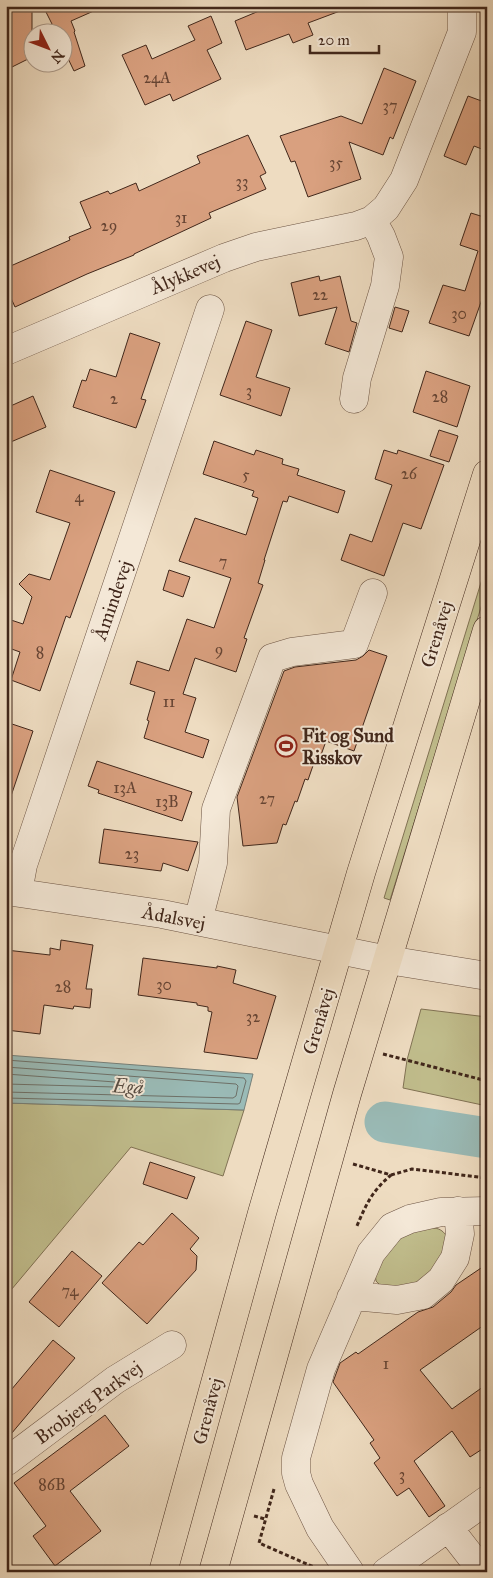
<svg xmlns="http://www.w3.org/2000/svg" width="493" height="1578" viewBox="0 0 493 1578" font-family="'IM FELL Great Primer',serif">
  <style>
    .green { fill: #c1be8d; stroke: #817254 }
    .water { fill: #9abbb7; stroke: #768079 }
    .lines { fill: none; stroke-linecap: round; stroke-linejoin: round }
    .shore { stroke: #6e7169; stroke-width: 1 }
    .river { stroke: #9abbb7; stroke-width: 41 }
    .building { fill: #d9a07f; stroke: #41271b }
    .minor-casing { stroke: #6c5444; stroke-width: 29 }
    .major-casing { stroke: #41271b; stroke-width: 29 }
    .path { stroke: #41271b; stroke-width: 3; stroke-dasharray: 4 2.5; stroke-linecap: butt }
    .minor { stroke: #f4e8d7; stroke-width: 28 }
    .major { stroke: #eedcc1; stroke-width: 28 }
    .labels { text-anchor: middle; stroke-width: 4; stroke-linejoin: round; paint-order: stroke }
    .number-label { font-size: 16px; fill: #674534 }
    .street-label { font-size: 19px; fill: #41271b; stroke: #f4e8d7 }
    .poi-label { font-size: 19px; font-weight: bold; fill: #41271b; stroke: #f4e8d7; text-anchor: start }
    .water-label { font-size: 20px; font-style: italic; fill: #574c42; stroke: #f4e8d7 }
  </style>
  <rect width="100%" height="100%" fill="#eedcc1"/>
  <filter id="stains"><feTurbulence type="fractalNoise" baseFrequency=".004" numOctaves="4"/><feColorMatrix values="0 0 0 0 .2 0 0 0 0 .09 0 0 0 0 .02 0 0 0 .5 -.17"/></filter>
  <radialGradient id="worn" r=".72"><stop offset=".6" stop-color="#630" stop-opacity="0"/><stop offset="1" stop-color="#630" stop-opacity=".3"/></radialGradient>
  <path class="green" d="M487,563V588L390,900L384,898Z
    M421,1009L487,1017V1106L403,1088L407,1060Z
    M6,1103L244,1110L223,1176L131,1147L6,1296Z
    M418,1228C434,1228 442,1225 449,1241L436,1273L408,1290L382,1287L376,1281L375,1272L392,1239Z"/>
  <path class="water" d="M6,1055L253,1074L244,1110L6,1103Z"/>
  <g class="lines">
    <path class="shore" d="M6,1060L244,1078L246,1081L240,1103L238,1104L6,1098
      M6,1067L236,1084L238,1086L236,1096L233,1098L6,1092
      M6,1074L115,1082L117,1085L115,1087L6,1084"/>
    <path class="river" d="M385,1122L487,1138"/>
  </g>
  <path class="building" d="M6,6H32V57L6,70Z
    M43,6H105L71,21L75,31L74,32L85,66L74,71L62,46V32H56Z
    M271,6H348V8L308,23L313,35L293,43L289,34L246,50L235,21Z
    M211,16L222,43L207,50L221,79L173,101L170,94L145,105L122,55L146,45L152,59L195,40L188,26Z
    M384,68L416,81L393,139L390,137L383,155L349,142L361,179L308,197L295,161L291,162L280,136L341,116L362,124Z
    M468,96L487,103V151L474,146L466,165L444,156Z
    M248,135L266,173L260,176L266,189L209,213L211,218L134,254V255L87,274L15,307L6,287V268L70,240L69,237L91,228L80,202L108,191L110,194L136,183L139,191L200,163L197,156Z
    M471,213L487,218V285L469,336L429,323L443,285L465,291L478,251L460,245Z
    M319,276L320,281L340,276L351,321L357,323L349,352L325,344L337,307L299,316L291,283Z
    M395,307L409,311L402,332L389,328Z
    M246,321L272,330L256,377L290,388L281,416L220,395Z
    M130,333L160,343L141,399L146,400L136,428L73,407L82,380L86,381L90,369L116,377Z
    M426,371L470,386L457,427L413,412Z
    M33,396L46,427L6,444V408Z
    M439,430L458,436L449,462L430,456Z
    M214,441L254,455L256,450L283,459L282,464L299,469L297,475L345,491L338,513L289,496L287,502L283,501L264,560H265L258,583L263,585L244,638L247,639L236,672L195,658L183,694L196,698L185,732L209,740L203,758L144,738L149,721L147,720L155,692L130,684L137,661L169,671L187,619L214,628L231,578L179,561L195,518L246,535L258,498L252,496L254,491L203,474Z
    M384,450L397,454L398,450L444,465L421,529L403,523L384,576L341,560L350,534L372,542L392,485L375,479Z
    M50,470L115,492L70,618L66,616L40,691L11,680L20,652L6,647V635L11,620L23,624L32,597L19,584L29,574L50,580L70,523L36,512Z
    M169,570L190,577L183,597L163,590Z
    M369,650L387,656L354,751L326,741L320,758L316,757L308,780L305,779L297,802L295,801L286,825L283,824L277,843L243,846L237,797L284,671L295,667L356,660L363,656Z
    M6,722L33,731L10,799H6Z
    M97,761L192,792L182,821L98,793L99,790L88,786Z
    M104,829L198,842L188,871L163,863L161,871L99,863Z
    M61,940L93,945L86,989H92L90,1008L74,1006L73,1009L44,1005L40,1034L6,1030V950L50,955V948L60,950Z
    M143,958L217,968V966L236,970L233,983L276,996L257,1059L204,1052L212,1012L208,1011V1007L197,1005V1003L138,995Z
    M150,1162L195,1177L187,1199L143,1184Z
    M172,1213L199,1238L190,1249L197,1256L196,1270L147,1324L102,1283L139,1242L143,1245Z
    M72,1251L102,1276L59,1327L29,1302Z
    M487,1264V1323L420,1370L452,1409L487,1384V1446L470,1457L452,1431L414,1461L445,1506L429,1517L409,1488L397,1496L374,1463L380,1458L370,1443L374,1440L333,1382L340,1363L356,1352L358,1354L418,1312L433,1307L451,1292L456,1285Z
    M53,1340L75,1358L6,1440V1396Z
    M105,1415L129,1446L70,1491L101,1531L55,1566L33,1536L46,1526L14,1483Z"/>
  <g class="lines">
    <g class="minor-casing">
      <path id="minor" d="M6,351L224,258L256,247L356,226L372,220L386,208L404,180L462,32V11
        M354,399L357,378L385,286L389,257L381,236L372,220
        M6,891L162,914L388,960L487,976
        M18,892L23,865L210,309
        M198,921L213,863L216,809L272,658L292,652L354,644L373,593
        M351,1298L364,1297L397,1300L423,1295L441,1280L455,1258L460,1234L458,1211
        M6,1462L115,1380L172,1345
        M448,1527L483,1572
        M350,1572L320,1528L299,1484L296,1473V1458L321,1369L371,1253L392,1227L410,1219L441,1212L487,1211
        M386,1572L487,1500"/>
    </g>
    <g class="major-casing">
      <path id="major" d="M163,1572L262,1213L361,873L487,474
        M213,1572L347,1094L487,630"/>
    </g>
    <path class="path" d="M383,1054L487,1081
      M353,1164L391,1175C371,1192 366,1205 356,1228
      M391,1175L412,1169L487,1178
      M274,1489L259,1543L316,1568
      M254,1516L265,1519"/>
    <use href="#minor" class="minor"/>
    <use href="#major" class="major"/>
  </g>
  <defs>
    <g id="stadium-ring" transform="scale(1.125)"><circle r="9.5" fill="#f4e8d7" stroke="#8f2418" stroke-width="1.5"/><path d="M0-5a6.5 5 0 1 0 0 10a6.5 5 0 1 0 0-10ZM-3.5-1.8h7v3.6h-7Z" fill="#8f2418"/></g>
  </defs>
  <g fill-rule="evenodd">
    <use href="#stadium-ring" x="286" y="746"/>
  </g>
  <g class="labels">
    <g class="number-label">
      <text x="157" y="83">24A</text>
      <text x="390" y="111">37</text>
      <text x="336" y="168">35</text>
      <text x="242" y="187">33</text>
      <text x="181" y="223">31</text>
      <text x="109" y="231">29</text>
      <text x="320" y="300">22</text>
      <text x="459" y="319">30</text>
      <text x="249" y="396">3</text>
      <text x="440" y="402">28</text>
      <text x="114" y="404">2</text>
      <text x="409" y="479">26</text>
      <text x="246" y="480">5</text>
      <text x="79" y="502">4</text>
      <text x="223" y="567">7</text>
      <text x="219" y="655">9</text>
      <text x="40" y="658">8</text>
      <text x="169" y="707">11</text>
      <text x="125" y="793">13A</text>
      <text x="267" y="804">27</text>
      <text x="167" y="807">13B</text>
      <text x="132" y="859">23</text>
      <text x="164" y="990">30</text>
      <text x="63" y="992">28</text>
      <text x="253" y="1022">32</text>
      <text x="70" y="1296">74</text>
      <text x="386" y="1369">1</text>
      <text x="402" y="1480">3</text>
      <text x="52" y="1490">86B</text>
    </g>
    <g class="street-label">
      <text transform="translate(185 274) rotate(-23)" y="7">Ålykkevej</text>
      <text transform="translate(112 600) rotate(-71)" y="7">Åmindevej</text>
      <text transform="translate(436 634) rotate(-73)" y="7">Grenåvej</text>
      <text transform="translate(174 917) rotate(11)" y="7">Ådalsvej</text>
      <text transform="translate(318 1021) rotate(-73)" y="7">Grenåvej</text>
      <text transform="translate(88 1402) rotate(-36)" y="7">Brobjerg Parkvej</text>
      <text transform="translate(207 1411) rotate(-75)" y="7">Grenåvej</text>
    </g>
    <g class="poi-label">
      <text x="302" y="742">Fit og Sund<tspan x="302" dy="22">Risskov</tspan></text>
    </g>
    <g class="water-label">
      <text transform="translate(128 1086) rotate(3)" y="7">Egå</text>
    </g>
  </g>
  <rect width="493" height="1578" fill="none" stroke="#eedcc1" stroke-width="25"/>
  <rect x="8" y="8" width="478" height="1563" fill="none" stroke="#41271b" stroke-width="2.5"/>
  <rect x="12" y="12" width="468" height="1553" fill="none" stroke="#41271b"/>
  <g transform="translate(48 48) rotate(132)"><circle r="24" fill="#f4e8d7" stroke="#ac9b8c"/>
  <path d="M0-4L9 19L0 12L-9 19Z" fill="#8f2418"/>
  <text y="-8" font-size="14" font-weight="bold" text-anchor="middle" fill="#41271b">N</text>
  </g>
  <path d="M310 45v8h69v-8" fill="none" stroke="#41271b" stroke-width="2.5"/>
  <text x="318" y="45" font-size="15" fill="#41271b" stroke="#f4e8d7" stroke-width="4" paint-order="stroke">20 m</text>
  <rect width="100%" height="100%" filter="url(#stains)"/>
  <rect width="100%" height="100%" fill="url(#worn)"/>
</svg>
